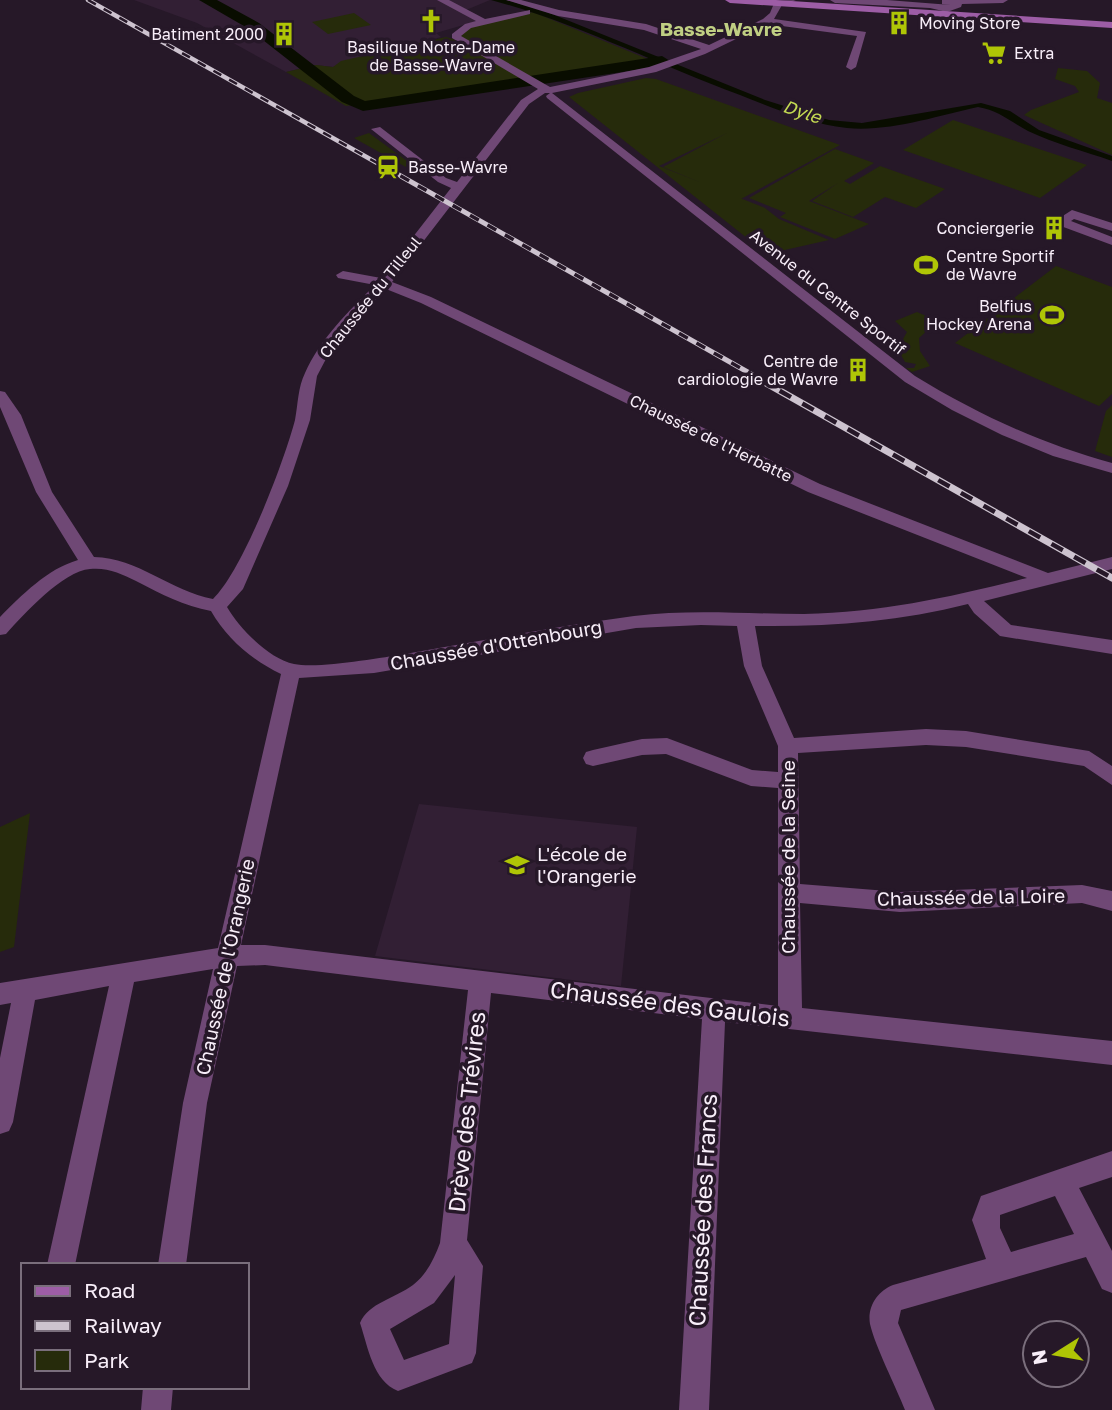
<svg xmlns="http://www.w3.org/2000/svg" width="1112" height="1410" viewBox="0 0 1112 1410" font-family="'Golos Text',sans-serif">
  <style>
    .built { fill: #321f34 }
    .green { fill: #262b0b }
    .water { fill: #090d00 }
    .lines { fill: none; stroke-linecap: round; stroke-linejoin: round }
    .river { fill: #090d00; fill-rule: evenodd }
    .street { fill: #6f4875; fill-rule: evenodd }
    .secondary { fill: #9d5da6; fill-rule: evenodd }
    .rail-far2-casing { stroke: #cdc3cf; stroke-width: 4.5 }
    .rail-far1-casing { stroke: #cdc3cf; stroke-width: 5 }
    .rail-casing { stroke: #cdc3cf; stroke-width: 7 }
    .rail-far2 { stroke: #261828; stroke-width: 2.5; stroke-dasharray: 9; stroke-linecap: butt }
    .rail-far1 { stroke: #261828; stroke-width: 3.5; stroke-dasharray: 10; stroke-linecap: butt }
    .rail { stroke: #261828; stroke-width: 4.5; stroke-dasharray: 13; stroke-linecap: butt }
    .labels { text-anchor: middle; stroke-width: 7; stroke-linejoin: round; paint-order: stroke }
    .far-poi-label { font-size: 16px; fill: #f8eef9; stroke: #261828; text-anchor: start }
    .far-street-label { font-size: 16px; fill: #f8eef9; stroke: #261828 }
    .far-water-label { font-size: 18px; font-style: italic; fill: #c3d952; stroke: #261828 }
    .far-quarter-label { font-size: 19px; font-weight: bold; fill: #c0cf83; stroke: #261828 }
    .street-label { font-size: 19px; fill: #f8eef9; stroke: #261828 }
    .poi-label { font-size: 19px; fill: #f8eef9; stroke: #261828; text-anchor: start }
    .near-street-label { font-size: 23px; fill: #f8eef9; stroke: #261828 }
  </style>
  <rect width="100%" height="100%" fill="#261828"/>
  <path class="built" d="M134,0H490L466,10L477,21L436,33L441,37L333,67L315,65L286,72L197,23Z
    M419,804L637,827L621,986L375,956Z"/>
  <path class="green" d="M533,12L655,62L536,80L459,38L468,28Z
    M354,13L371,25L328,34L312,22Z
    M446,37L453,39L530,81L346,106L286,72L316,65L333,67L341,61Z
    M1058,68L1087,71L1100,83L1097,98L1112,103V155L1024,115L1031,110L1079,92L1075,86L1055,79Z
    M646,78L656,79L840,145L741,199L663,167L727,133L659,166L765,208L779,219L829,240L767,254L569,97L578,93Z
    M953,120L1087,165L1040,198L903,150Z
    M369,133L426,175L413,171L354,138Z
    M835,149L874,163L844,181L850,184L880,166L945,189L916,208L885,197L853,217L812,201L838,183L809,201L869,224L835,239L780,217L786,213L749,198Z
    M1056,266L1112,287V394L1099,406L955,343Z
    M917,312L938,321L919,338L920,351L930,366L912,372L906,368H914L916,364L905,362L901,355L908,349L903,339L907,332L895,321Z
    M1112,405V457L1095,451L1106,411Z
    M30,813L14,947L0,952V827Z"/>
  <path class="water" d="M491,0H506L542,10L765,100L829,120L862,123L981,103L1010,111L1039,130L1112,156V161C1084,151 1055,144 1028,131C1011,122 998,110 978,107C937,116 889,132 847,128C810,124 773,108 740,95C656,64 577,23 491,0Z"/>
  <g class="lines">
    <path class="river" d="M199,0H217L259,23L354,96L365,101L662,56L670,61L662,66L363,111L342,102L249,29Z"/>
    <path class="street" d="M437,0H449L485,19L530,10V14L471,28L461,36L550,87L649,67L701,49L644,30L558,16L506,0H521L559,10L646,24L709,45L763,19L770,13L775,1L796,0L782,5L774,19L866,32L856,67L851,70L846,67L857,36L767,24L705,54L656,72L552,93L915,376C977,414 1042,444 1112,463V473L1053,456L1002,435L952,410L905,382L547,98L546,96L550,93H545L529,104L392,282L431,297L820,484L1048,573L1112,557V569L984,601L1011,625L1112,640V654L1000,636L974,613L968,604C897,622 828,627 755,626L762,666L794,738L926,729L966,731L1089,751L1112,766V785L1084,766L966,747L926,745L798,753L800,884L900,892L1082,885L1112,891V911L1082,903L900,912L800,903L802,1008L1112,1041V1065L725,1022L709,1410H679L702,1019L491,993L467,1240L483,1266L476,1353L472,1363L398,1391C373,1381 368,1347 360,1323C368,1303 396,1298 413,1285C427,1274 434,1259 440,1243L468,990L265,965L237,966L207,1103L186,1265H158L183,1103L213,969L134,982L75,1265H47L109,986L35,1000L13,1122L9,1131L0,1134V1058L11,1003L0,1005V983L218,948L281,674C252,660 227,639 211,611C184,606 161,594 136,581C122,574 107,567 90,569C63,571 24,614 6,634L0,635V617C22,595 47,569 78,560L36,492L0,407V391L5,392L21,415L52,492L94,557C138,558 171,591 213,599C243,570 284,462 295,420C298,404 298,387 305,373C320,339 349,311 375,285L338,278L336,275L343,271L381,278L451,188L438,182L371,129L380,127L446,178L457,182L521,100L538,89L452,38V34L465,24L476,21ZM386,289L421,303L808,492L1027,578C950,597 884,612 804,614C747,614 690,609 634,616C557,626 481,641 405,654C379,658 318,669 294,664C269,659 239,628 227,607L243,589L288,486L310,420L317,376L327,357L355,321ZM701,625L737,626L744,666L778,746V772L752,770L667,738L642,739L593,750L586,752L583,758L586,764L593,766L642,755L666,754L751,786L778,788V1006L265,945H241L299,678L374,673L636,628ZM455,1275L449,1344L404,1360L390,1329L434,1303Z
      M830,0H887L951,5L942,4V0H1008L1003,3L962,4L961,7L947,12L930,8L835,3Z
      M1072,210L1112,223V231L1074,219L1071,221L1112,237V245L1058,225V219Z
      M1112,1151V1177L1079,1188L1112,1251V1293L1102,1289L1086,1257L901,1310L898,1323L935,1410H905C896,1387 875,1346 870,1324C867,1306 878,1291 893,1285L986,1259L972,1220L981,1196ZM1055,1196L1074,1234L1011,1252L1000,1228V1215Z
      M143,1387H173L171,1410H141Z"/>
    <path class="secondary" d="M725,0H776L1112,22V28L730,3Z"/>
    <g class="rail-far2-casing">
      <path id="rail-far2" d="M88,0L386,168"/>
    </g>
    <g class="rail-far1-casing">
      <path id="rail-far1" d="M383,166L760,379"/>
    </g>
    <g class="rail-casing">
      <path id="rail" d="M757,378L1112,578"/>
    </g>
    <use href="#rail-far2" class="rail-far2"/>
    <use href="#rail-far1" class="rail-far1"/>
    <use href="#rail" class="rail"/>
  </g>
  <defs>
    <g id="church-bare" transform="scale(1.89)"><path d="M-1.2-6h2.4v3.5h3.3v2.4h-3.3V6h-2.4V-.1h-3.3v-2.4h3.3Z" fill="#afc506" stroke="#261828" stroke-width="2.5" paint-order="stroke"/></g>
    <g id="building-bare" transform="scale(1.89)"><path d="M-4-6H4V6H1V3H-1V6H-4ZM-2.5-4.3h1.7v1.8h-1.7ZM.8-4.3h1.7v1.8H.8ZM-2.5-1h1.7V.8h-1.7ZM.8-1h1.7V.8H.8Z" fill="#afc506" stroke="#261828" stroke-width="2.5" paint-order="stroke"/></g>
    <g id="supermarket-bare" transform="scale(1.89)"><path d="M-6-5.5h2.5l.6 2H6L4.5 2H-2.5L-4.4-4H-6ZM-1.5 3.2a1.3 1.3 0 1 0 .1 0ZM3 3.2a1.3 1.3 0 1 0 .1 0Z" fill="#afc506" stroke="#261828" stroke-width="2.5" paint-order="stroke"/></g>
    <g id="station-bare" transform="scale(1.89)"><path d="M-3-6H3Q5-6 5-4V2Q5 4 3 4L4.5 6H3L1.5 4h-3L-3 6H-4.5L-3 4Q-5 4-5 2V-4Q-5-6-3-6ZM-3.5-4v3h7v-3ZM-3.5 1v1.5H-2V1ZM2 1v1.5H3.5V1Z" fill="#afc506" stroke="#261828" stroke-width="2.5" paint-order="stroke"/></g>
    <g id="stadium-bare" transform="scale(1.89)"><path d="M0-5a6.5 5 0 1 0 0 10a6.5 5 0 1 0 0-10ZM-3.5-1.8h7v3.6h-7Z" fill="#afc506" stroke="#261828" stroke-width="2.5" paint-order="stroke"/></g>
    <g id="school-bare" transform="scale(1.89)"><path d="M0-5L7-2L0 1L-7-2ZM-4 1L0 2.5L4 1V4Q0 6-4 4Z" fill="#afc506" stroke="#261828" stroke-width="2.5" paint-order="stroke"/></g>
  </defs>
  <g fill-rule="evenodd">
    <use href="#church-bare" x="431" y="21"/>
    <use href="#building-bare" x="899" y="23"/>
    <use href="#building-bare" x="284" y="34"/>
    <use href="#supermarket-bare" x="994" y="53"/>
    <use href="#station-bare" x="388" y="167"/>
    <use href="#building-bare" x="1054" y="228"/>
    <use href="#stadium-bare" x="926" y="265"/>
    <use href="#stadium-bare" x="1052" y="315"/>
    <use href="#building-bare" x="858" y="370"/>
    <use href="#school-bare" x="517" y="865"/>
  </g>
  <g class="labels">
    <g class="far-poi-label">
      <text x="919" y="29">Moving Store</text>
      <text x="264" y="40" text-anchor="end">Batiment 2000</text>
      <text x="431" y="53" text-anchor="middle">Basilique Notre-Dame<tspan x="431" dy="18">de Basse-Wavre</tspan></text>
      <text x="1014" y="59">Extra</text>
      <text x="408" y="173">Basse-Wavre</text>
      <text x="1034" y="234" text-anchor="end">Conciergerie</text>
      <text x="946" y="262">Centre Sportif<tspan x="946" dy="18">de Wavre</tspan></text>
      <text x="1032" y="312" text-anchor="end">Belfius<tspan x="1032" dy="18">Hockey Arena</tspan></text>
      <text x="838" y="367" text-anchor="end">Centre de<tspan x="838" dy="18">cardiologie de Wavre</tspan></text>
    </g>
    <g class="far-street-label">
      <text transform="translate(828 292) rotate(38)" y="6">Avenue du Centre Sportif</text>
      <text transform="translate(370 297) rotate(-51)" y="6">Chaussée du Tilleul</text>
      <text transform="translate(711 438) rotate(26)" y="6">Chaussée de l'Herbatte</text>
    </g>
    <g class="far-water-label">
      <text transform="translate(802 112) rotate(19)" y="6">Dyle</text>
    </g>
    <g class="far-quarter-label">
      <text x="721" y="36">Basse-Wavre</text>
    </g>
    <g class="street-label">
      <text transform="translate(496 645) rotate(-10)" y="7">Chaussée d'Ottenbourg</text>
      <text transform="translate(788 857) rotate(-90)" y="7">Chaussée de la Seine</text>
      <text transform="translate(971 897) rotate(-1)" y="7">Chaussée de la Loire</text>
      <text transform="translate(225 967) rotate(-78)" y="7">Chaussée de l'Orangerie</text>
    </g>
    <g class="poi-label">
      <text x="537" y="861">L'école de<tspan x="537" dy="22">l'Orangerie</tspan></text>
    </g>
    <g class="near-street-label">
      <text transform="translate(670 1004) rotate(7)" y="8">Chaussée des Gaulois</text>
      <text transform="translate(467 1112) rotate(-84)" y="8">Drève des Trévires</text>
      <text transform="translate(703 1210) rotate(-87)" y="8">Chaussée des Francs</text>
    </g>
  </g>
  <rect x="21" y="1263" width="228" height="126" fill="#261828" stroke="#7a6e7c" stroke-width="2"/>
  <rect x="35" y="1286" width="35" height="10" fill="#9d5da6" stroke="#7a6e7c" stroke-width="2"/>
  <text x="84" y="1298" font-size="21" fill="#f8eef9">Road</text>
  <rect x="35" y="1321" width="35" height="10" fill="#cdc3cf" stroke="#7a6e7c" stroke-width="2"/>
  <text x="84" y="1333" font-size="21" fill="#f8eef9">Railway</text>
  <rect x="35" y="1350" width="35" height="21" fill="#262b0b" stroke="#7a6e7c" stroke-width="2"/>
  <text x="84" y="1368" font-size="21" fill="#f8eef9">Park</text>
  <g transform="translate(1056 1354) rotate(259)"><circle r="33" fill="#261828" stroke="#7a6e7c" stroke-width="2"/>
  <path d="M0-5L12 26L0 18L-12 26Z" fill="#afc506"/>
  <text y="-10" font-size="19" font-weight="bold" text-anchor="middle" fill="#f8eef9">N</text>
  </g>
</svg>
